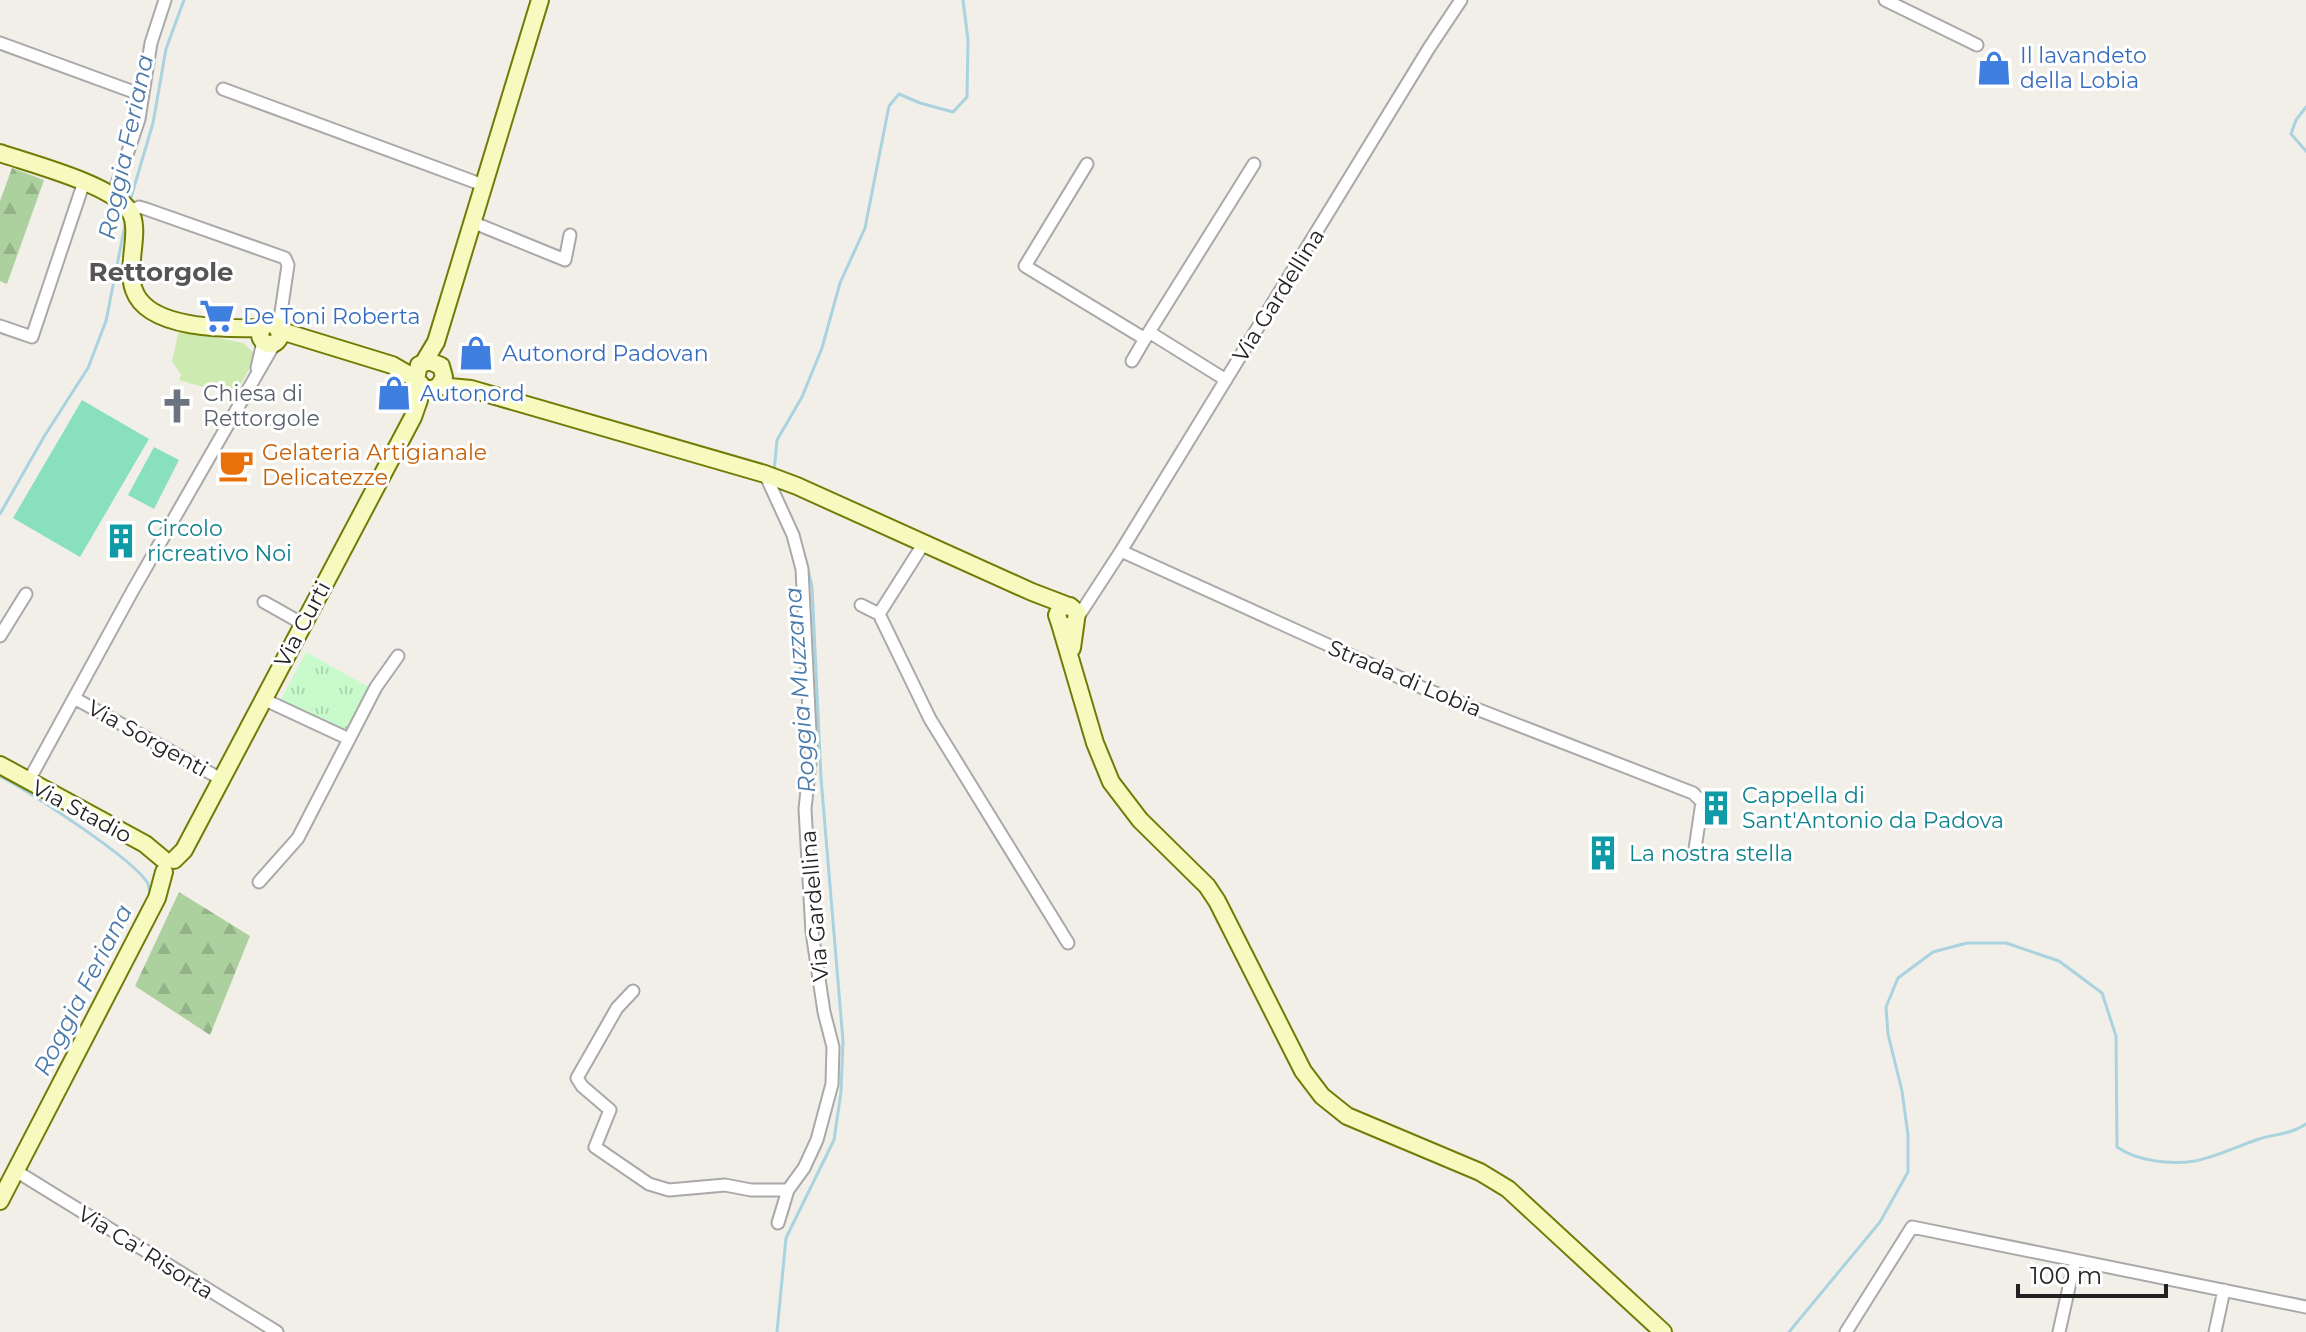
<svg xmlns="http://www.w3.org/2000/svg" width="2306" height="1332" viewBox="0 0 2306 1332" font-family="Montserrat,sans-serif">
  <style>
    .grass { fill: #cdebb0 }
    .forest { fill: url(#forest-firs) }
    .park { fill: url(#park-tufts) }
    .pitch { fill: #88e0be }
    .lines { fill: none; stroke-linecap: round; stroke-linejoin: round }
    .stream { stroke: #aad3df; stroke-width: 3 }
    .street-casing { stroke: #a9a9a9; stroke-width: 15 }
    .secondary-casing { stroke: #707d05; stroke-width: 20 }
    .street { stroke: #fff; stroke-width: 11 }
    .secondary { stroke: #f7fabf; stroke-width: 16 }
    .labels { text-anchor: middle; stroke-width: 6; stroke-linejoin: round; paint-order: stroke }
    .shop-label { font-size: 22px; fill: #366cbe; stroke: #fff; text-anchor: start }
    .street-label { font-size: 22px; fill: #222; stroke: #fff }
    .worship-label { font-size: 22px; fill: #5b616d; stroke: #fff; text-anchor: start }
    .food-label { font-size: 22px; fill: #c56008; stroke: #fff; text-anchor: start }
    .culture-label { font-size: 22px; fill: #0d838f; stroke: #fff; text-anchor: start }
    .water-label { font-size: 24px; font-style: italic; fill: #4a7aab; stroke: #fff }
    .quarter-label { font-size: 26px; font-weight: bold; fill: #555; stroke: #fff }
  </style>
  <defs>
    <pattern id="forest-firs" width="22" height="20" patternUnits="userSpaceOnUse" patternTransform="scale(2)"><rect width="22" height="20" fill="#add19e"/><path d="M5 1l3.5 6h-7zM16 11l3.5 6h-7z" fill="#95b388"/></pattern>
    <pattern id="park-tufts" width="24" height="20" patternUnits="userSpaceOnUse" patternTransform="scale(2)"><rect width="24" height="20" fill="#c8facc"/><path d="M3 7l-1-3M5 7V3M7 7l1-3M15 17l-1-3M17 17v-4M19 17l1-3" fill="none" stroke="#acd6af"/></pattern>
  </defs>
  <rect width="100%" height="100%" fill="#f2efe9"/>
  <path class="grass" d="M179,330L243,343L253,352V362L234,396L179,380L181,375L172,361Z"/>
  <path class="forest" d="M12,168L44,180L7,284L0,281V201Z
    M179,892L250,936L210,1035L135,986Z"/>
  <path class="park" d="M306,652L376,691L348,737L280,701Z"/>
  <path class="pitch" d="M82,400L149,439L80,557L13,518Z
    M154,447L179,460L154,509L128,495Z"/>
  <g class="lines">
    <path class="stream" d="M2306,107L2296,120L2291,134L2306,151
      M130,201L153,123L166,49L184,0
      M774,472L777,440L802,397L822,348L840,283L865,228L889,106L899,94L920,103L953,112L967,97L968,40L963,0
      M0,514L45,435L88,368L106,321L126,220
      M0,776C28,791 136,860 148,884C149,887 150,894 150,897
      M777,1332L786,1238L834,1140L841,1092L843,1041L821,778L812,586L807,566
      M1789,1332L1880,1222L1908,1172V1135L1902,1091L1888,1034L1886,1007L1898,978L1933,952L1967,943H2006L2059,961L2102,993L2116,1036L2117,1147C2137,1161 2170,1165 2195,1161C2216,1157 2238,1146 2259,1139C2275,1134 2292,1134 2306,1124"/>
    <g class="street-casing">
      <path id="street" d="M1885,0L1977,45
        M0,43L142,95
        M223,89L483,185
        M1087,164L1025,266L1145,339
        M113,196L139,119L151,43L165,0
        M130,211L139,207L146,209L285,258L288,265L280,319L275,327
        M472,222L565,260L570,235
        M0,326L32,337L84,182
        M1149,332L1254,164
        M1132,361L1149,332L1226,380
        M257,368L263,342
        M765,474L793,535L802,569L811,753L805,809L812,932L824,1012L833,1047L832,1084L817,1140L804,1168L788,1190L778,1223
        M1121,551L1425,689L1693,793L1702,802L1695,849
        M264,602L303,624
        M861,605L879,614L924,543
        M879,614L930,719L1068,943
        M1078,617L1121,551L1429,48L1461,0
        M0,636L26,594
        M74,698L221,779
        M263,699L349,739
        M28,782L133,590L276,341
        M259,882L298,838L376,687L398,656
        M633,991L617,1008L577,1078L582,1086L610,1110L595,1147L649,1184L669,1190L725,1185L751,1190H788
        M16,1171L277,1332
        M1846,1332L1912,1227L2306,1307
        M2059,1332L2075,1260
        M2215,1332L2224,1290"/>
    </g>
    <g class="secondary-casing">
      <path id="secondary" d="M0,153C32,164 110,184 129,210C138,223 133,244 132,259C131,268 130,280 134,290C148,330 228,329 263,328
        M260 334a10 10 0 1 1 20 0a10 10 0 1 1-20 0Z
        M278,330L392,365L416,379
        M424,362L436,342L540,0
        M439,386L444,377L441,366L429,361L419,365L416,379L425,389H432L439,386L471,389L765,474L797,486L1032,592L1066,605
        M1060,624L1095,743L1111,782L1140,820L1207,886L1217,901L1303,1071L1322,1096L1347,1116L1480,1172L1508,1189L1663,1332
        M1072,648L1077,612L1070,606L1061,607L1057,615L1060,624L1067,627L1074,624
        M0,765L145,844L163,859
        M174,860L184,850L413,417L419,400L418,384
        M0,1201L157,898L164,872"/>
    </g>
    <use href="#street" class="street"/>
    <use href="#secondary" class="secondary"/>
  </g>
  <defs>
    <g id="shop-bare" transform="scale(2.76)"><path d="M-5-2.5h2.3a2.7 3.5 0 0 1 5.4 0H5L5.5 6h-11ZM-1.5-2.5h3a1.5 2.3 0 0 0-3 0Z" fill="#3f7fe0" stroke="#fff" stroke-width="2.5" paint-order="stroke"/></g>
    <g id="supermarket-bare" transform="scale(2.76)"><path d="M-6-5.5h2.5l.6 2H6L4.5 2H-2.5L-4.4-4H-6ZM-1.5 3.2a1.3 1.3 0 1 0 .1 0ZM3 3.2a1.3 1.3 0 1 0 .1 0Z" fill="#3f7fe0" stroke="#fff" stroke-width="2.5" paint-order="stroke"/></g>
    <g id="church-bare" transform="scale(2.76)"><path d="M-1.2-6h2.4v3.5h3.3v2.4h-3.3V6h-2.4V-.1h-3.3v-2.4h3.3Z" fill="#6b7280" stroke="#fff" stroke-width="2.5" paint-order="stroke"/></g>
    <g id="cafe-bare" transform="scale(2.76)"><path d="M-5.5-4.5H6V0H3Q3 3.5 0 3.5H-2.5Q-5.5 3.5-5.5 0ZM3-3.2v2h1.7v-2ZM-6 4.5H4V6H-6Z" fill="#e8710a" stroke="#fff" stroke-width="2.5" paint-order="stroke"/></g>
    <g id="building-bare" transform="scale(2.76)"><path d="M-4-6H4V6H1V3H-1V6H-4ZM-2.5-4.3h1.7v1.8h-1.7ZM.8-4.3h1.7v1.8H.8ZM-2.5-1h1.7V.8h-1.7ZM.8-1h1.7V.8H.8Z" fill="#0f9aa8" stroke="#fff" stroke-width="2.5" paint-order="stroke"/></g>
  </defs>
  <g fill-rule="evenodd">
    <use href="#shop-bare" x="1994" y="68"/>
    <use href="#supermarket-bare" x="217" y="316"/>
    <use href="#shop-bare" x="476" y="353"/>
    <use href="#shop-bare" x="394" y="393"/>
    <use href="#church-bare" x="177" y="406"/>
    <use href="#cafe-bare" x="236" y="465"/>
    <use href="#building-bare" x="121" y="541"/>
    <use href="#building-bare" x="1716" y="808"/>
    <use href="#building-bare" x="1603" y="853"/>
  </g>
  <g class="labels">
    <g class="shop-label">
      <text x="2020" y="63">Il lavandeto<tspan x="2020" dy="25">della Lobia</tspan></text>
      <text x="243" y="324">De Toni Roberta</text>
      <text x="502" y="361">Autonord Padovan</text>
      <text x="420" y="401">Autonord</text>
    </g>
    <g class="street-label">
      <text transform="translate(1278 295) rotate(-58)" y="8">Via Gardellina</text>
      <text transform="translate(302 624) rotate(-62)" y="8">Via Curti</text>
      <text transform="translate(1405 678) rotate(23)" y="8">Strada di Lobia</text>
      <text transform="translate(148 738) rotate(29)" y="8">Via Sorgenti</text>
      <text transform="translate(82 811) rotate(28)" y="8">Via Stadio</text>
      <text transform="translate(814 906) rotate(-95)" y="8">Via Gardellina</text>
      <text transform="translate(146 1252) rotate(32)" y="8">Via Ca' Risorta</text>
    </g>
    <g class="worship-label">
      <text x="203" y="401">Chiesa di<tspan x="203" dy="25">Rettorgole</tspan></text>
    </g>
    <g class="food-label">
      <text x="262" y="460">Gelateria Artigianale<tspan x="262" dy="25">Delicatezze</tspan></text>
    </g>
    <g class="culture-label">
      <text x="147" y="536">Circolo<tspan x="147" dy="25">ricreativo Noi</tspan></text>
      <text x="1742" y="803">Cappella di<tspan x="1742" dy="25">Sant'Antonio da Padova</tspan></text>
      <text x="1629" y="861">La nostra stella</text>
    </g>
    <g class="water-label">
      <text transform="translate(126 147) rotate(-78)" y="8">Roggia Feriana</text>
      <text transform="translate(800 690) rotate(-94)" y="8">Roggia Muzzana</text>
      <text transform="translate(83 990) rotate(-63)" y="8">Roggia Feriana</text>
    </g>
    <g class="quarter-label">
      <text x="161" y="281">Rettorgole</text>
    </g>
  </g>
  <path d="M2018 1284v12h148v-12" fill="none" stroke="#222222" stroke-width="4"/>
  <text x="2030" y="1284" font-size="24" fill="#222222" stroke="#ffffff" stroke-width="6" paint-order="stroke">100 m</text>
</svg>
